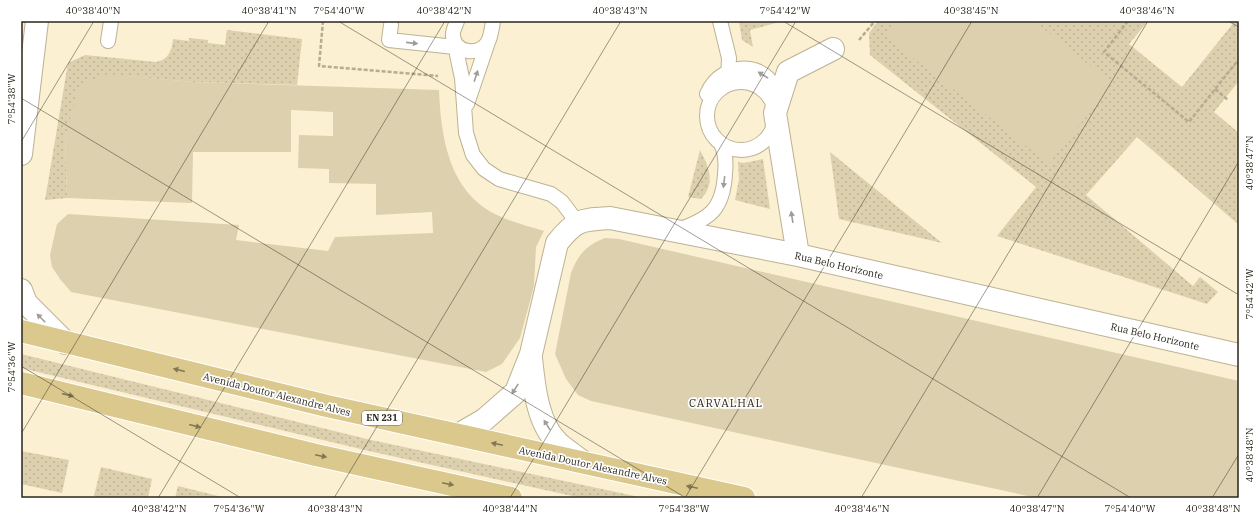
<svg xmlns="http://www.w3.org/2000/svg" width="1260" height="519" viewBox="0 0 1260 519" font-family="'IBM Plex Serif',serif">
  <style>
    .grass { fill: url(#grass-dots) }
    .garden { fill: #dcd0ae }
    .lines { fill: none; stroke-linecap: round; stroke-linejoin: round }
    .lane-casing { stroke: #bcb294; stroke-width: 16 }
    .street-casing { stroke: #bcb294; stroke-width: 24 }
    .primary-casing { stroke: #fff; stroke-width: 24 }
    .path { stroke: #b4ac93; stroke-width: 2.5; stroke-dasharray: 4 2; stroke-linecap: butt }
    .lane { stroke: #fff; stroke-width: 14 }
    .street { stroke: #fff; stroke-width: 22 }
    .primary { stroke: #dbc88d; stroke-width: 22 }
    .oneway { fill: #9f9d98 }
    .oneway2 { fill: #827754 }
    .ticks { fill: none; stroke: #2a261a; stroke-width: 1; stroke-opacity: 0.45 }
    .labels { text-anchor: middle; stroke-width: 3.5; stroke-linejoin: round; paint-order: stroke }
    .shield { fill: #fff; stroke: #6a675f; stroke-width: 1 }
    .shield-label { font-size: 9px; font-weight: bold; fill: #2a261a }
    .street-label { font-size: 10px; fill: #2a261a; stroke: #fff }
    .neighbourhood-label { font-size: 11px; letter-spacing: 1px; fill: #2a261a; stroke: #fff }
    .neatline { fill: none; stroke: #2a261a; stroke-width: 1.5 }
    .ticks-label { font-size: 10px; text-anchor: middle; fill: #2a261a }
  </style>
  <defs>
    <pattern id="grass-dots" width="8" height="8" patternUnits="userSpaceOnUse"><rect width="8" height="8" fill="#dcd0ae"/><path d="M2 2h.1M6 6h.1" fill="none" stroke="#bdb295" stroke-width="1.8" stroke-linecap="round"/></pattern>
  </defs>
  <rect width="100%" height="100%" fill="#fbf0d1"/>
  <path class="grass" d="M739,21H783L750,30L753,47L742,40Z
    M878,21H1148L1129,44L1182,87L1235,21H1239V81L1214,112L1239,133V225L1137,137L1086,195L1193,286L1200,277L1218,292L1207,304L997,236L1036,187L870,55L869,33Z
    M227,30L302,39L297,85L193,82L125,76L69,125L65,137L67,198L45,200L68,63L85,55L156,62C168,60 172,51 173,39L189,41V38L208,40V43L225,45Z
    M700,150C709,167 716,183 701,199L688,197Z
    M830,152L942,243L839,219Z
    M763,159L770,209L735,200L739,179L738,162L744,163Z
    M21,354L371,440L644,498H581L369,451L21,368Z
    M21,451L69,460L62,493L21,484Z
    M101,467L152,479L148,498H105L94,496Z
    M178,486L226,498H175Z"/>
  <path class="garden" d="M897,21H1034L1112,83L1049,164L885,36Z
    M107,74L193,82L439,90C441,137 449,191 495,214C510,222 528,226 544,231L536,247L534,286L520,338L502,364L486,372L71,292L60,279L52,267L50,255L57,224L68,214L239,225L236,240L328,251L335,237L433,233L432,212L376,215V184L329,183V169L298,168L299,135L333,136V112L291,110V152H193L192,203L67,198L65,137L79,86Z
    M605,238L619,239L1239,381V498H1037L591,401L578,395L566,379L555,354L571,273C578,255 586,245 605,238Z"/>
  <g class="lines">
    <g class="lane-casing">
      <path id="lane" d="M457,21C456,25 452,31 453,36C455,54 479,56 488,42C491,36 492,28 493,21
        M720,21L729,58L728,80
        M391,25L389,40L455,47
        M453,36L462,78L466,133L473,155L484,169L499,179L551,194L562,202L577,222
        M108,41L111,21
        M707 116a34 34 0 1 1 68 0a34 34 0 1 1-68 0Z
        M707,94C722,58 775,60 778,102
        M467,104L488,42
        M678,230C710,219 723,209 725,174C726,164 726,153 721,144"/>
    </g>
    <g class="street-casing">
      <path id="street" d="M21,154L37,21
        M798,255L775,113L788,72L833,49
        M21,290L26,303L66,343
        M531,358C534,386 537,423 558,443C566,450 575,456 583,462
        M458,435L484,420L516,392L531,354L557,243C576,219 581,220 610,218L798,255L1239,355"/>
    </g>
    <g class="primary-casing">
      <path id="primary" d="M21,331L327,406L744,498
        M21,383L316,455L511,498"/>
    </g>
    <path class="path" d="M323,21L319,66L438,76
      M1128,21L1104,52L1189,122L1239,59
      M859,40L875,21
      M1215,89L1228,100"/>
    <use href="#lane" class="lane"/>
    <use href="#street" class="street"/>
    <use href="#primary" class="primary"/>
  </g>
  <defs><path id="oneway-solid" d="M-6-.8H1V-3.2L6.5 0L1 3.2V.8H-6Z"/></defs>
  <g class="oneway">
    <use href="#oneway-solid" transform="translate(412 43) rotate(6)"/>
    <use href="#oneway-solid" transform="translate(763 75) rotate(-148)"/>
    <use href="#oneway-solid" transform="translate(476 76) rotate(-72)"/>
    <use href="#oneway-solid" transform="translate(724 182) rotate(97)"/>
    <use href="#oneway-solid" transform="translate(792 217) rotate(-99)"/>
    <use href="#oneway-solid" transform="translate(41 318) rotate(-135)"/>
    <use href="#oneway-solid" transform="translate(515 389) rotate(122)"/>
    <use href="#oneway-solid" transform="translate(547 425) rotate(-122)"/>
  </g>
  <g class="oneway2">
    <use href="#oneway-solid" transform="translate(179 370) rotate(-166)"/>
    <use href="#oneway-solid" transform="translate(68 395) rotate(13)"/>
    <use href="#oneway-solid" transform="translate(195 426) rotate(14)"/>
    <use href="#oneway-solid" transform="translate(497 444) rotate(-168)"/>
    <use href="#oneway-solid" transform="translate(321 456) rotate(12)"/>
    <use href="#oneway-solid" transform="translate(448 484) rotate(12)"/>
    <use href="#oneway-solid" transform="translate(692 487) rotate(-168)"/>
  </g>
  <path class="ticks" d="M338,21L1131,498M783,21L1239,295M1228,21L1239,27M21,98L686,498M21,142L94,21M21,366L241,498M21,434L269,21M158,498L445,21M334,498L621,21M510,498L796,21M685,498L972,21M861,498L1148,21M1037,498L1239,161M1212,498L1239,454"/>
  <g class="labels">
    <rect class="shield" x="362" y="411" width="40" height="14" rx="3"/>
    <g class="shield-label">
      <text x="382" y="421">EN 231</text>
    </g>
    <g class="street-label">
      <text transform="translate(839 265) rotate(13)" y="4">Rua Belo Horizonte</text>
      <text transform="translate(1155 336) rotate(13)" y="4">Rua Belo Horizonte</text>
      <text transform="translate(277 394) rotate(14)" y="4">Avenida Doutor Alexandre Alves</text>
      <text transform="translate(593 465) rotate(12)" y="4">Avenida Doutor Alexandre Alves</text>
    </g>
    <g class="neighbourhood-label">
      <text x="726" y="407">CARVALHAL</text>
    </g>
  </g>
  <rect width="1260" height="519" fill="none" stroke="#ffffff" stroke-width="44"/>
  <rect x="22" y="22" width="1216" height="475" class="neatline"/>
  <g class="ticks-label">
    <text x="93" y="14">40°38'40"N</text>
    <text x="269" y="14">40°38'41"N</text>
    <text x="339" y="14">7°54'40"W</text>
    <text x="444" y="14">40°38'42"N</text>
    <text x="620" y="14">40°38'43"N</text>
    <text x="785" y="14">7°54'42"W</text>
    <text x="971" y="14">40°38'45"N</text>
    <text x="1147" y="14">40°38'46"N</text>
    <text transform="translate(11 99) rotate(-90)" y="4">7°54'38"W</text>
    <text transform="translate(1249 163) rotate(-90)" y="4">40°38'47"N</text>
    <text transform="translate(1249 294) rotate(-90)" y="4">7°54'42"W</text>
    <text transform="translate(11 367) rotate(-90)" y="4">7°54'36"W</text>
    <text transform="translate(1249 455) rotate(-90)" y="4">40°38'48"N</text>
    <text x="159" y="512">40°38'42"N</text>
    <text x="239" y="512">7°54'36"W</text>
    <text x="335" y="512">40°38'43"N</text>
    <text x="510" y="512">40°38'44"N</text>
    <text x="684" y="512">7°54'38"W</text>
    <text x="862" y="512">40°38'46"N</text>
    <text x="1037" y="512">40°38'47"N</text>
    <text x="1130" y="512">7°54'40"W</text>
    <text x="1213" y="512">40°38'48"N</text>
  </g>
</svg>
